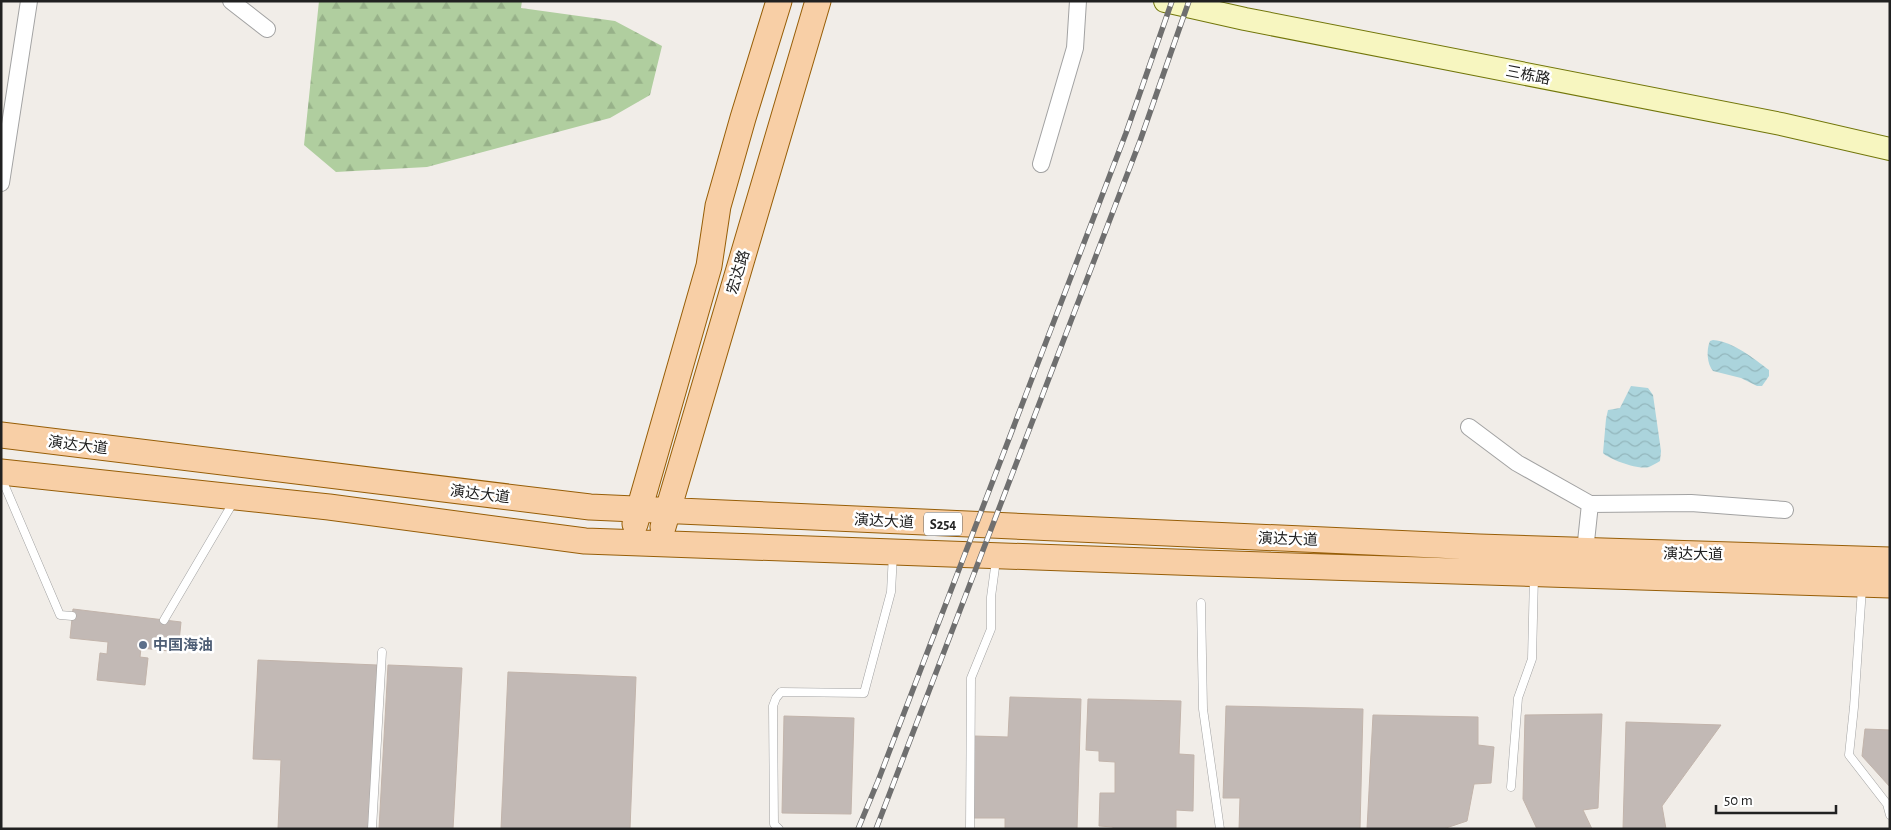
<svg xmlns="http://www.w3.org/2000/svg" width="1891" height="830" viewBox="0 0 1891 830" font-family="'Alegreya Sans','Noto Sans SC',sans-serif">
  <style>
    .forest { fill: url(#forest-firs) }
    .water { fill: url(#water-waves) }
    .building { fill: #c2b9b5; stroke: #c2b4ab }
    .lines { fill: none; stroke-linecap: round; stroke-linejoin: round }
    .lane-casing { stroke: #a2a2a2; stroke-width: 9 }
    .street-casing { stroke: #a2a2a2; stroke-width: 18 }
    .secondary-casing { stroke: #72760a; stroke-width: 24 }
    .primary-casing { stroke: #975e07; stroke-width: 27 }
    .lane { stroke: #fff; stroke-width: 8 }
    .street { stroke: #fff; stroke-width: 16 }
    .secondary { stroke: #f7f6c0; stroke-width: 22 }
    .primary { stroke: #f8cfa6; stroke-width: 25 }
    .rail-casing { stroke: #6f6f6f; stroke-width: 5.5 }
    .rail { stroke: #fff; stroke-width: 4; stroke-dasharray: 11; stroke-linecap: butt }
    .service-dot { fill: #5c6f8a; stroke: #fff; stroke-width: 2 }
    .labels { text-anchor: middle; stroke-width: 5; stroke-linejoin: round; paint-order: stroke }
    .shield { fill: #fff; stroke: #646464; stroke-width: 1 }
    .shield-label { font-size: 14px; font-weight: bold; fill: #212121 }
    .street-label { font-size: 15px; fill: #212121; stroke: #fff }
    .service-label { font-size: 15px; font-weight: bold; fill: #4e5e75; stroke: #fff; text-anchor: start }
  </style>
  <defs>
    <pattern id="forest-firs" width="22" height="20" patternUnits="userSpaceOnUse" patternTransform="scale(1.25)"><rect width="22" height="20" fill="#b0ce9f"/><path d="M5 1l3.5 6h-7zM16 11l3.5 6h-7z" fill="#97b189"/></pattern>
    <pattern id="water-waves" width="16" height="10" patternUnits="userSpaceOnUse" patternTransform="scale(1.25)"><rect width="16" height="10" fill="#abd4dc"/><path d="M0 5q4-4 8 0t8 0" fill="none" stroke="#93b6bc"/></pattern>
  </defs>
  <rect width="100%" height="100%" fill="#f1ede8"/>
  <path class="forest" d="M319,1H522L521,8L615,21L662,46L650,95L610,118L427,167L336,172L304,145Z"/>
  <path class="water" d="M1713,340C1734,342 1753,358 1769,370V376L1762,386H1757L1741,378L1713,371C1707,364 1706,350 1710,341Z
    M1631,386L1648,388L1653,395L1661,451L1660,461C1657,463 1653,465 1649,467C1639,470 1610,460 1603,453L1606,419L1608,410L1620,408Z"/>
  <path class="building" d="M73,609L181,622L178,652L141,648L140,657L148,658L145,685L97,680L100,653L107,654L108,642L70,638Z
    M258,660L377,665L370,829H278L281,760L253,759Z
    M388,665L462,668L453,829H379Z
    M508,672L636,677L630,829H501Z
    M1010,697L1081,699L1077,829H1005V818H972L974,736L1008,737Z
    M1088,699L1181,701L1179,754L1194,755L1193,811L1176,810V829H1113V827L1099,826L1100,793H1115V762L1099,761V751L1086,750Z
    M1226,706L1363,709L1360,829H1239L1240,798H1223Z
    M1602,714L1598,808L1583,810L1592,829H1537L1523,799L1525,715Z
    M1373,715L1478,717V745L1494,747L1491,783L1474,784L1467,821L1443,829H1367Z
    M784,716L854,718L851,814L782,813Z
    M1626,722L1721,725L1662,806L1666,829H1623Z
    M1865,729L1890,730V787L1862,756Z"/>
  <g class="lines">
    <g class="lane-casing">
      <path id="lane" d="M1,477L60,615L72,616
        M1862,588L1854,707L1849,755L1887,804L1890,815
        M1201,603L1203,709L1220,829
        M164,620L234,501
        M1511,787L1518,698L1532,659L1534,576
        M372,829L382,652
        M779,829L774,824L773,706L776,698L781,692L864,693L891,592L893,554
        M970,829L971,678L991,629V597L996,560"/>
    </g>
    <g class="street-casing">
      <path id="street" d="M231,1L267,29
        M1041,164L1075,48L1078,1
        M1,183L29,1
        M1469,427L1517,463L1590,504L1691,503L1785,510
        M1585,551L1590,504"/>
    </g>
    <g class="secondary-casing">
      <path id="secondary" d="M1165,1L1245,19L1781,124L1890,149"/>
    </g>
    <g class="primary-casing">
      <path id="primary" d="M1,435L590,507L1479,547L1890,560
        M1,472L329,507L585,541L1203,563L1890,585
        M635,524L709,266L718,206L743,118L779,1
        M663,527L818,1"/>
    </g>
    <use href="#lane" class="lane"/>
    <use href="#street" class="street"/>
    <use href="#secondary" class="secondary"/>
    <use href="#primary" class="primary"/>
    <g class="rail-casing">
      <path id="rail" d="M858,829L878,781L1126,133L1172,1
        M876,829L1140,141L1189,1"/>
    </g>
    <use href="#rail" class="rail"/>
  </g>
  <circle class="service-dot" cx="143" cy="645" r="5"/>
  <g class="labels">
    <rect class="shield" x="924" y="512.5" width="38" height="23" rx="4"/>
    <g class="shield-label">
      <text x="943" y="529">S254</text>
    </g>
    <g class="street-label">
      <text transform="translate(1528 75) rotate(11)" y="5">三栋路</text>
      <text transform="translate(738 272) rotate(-73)" y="5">宏达路</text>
      <text transform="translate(78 445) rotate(7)" y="5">演达大道</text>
      <text transform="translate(480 494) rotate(7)" y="5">演达大道</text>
      <text transform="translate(884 521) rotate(3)" y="5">演达大道</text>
      <text transform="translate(1288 539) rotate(2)" y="5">演达大道</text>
      <text transform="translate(1693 554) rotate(1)" y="5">演达大道</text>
    </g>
    <g class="service-label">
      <text x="153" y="650">中国海油</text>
    </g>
  </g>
  <rect width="1891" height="830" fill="none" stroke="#212121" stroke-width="5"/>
  <path d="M1716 805v8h120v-8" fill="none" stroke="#212121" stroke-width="2.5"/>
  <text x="1724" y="805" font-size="15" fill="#212121" stroke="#ffffff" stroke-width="4" paint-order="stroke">50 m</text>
</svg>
